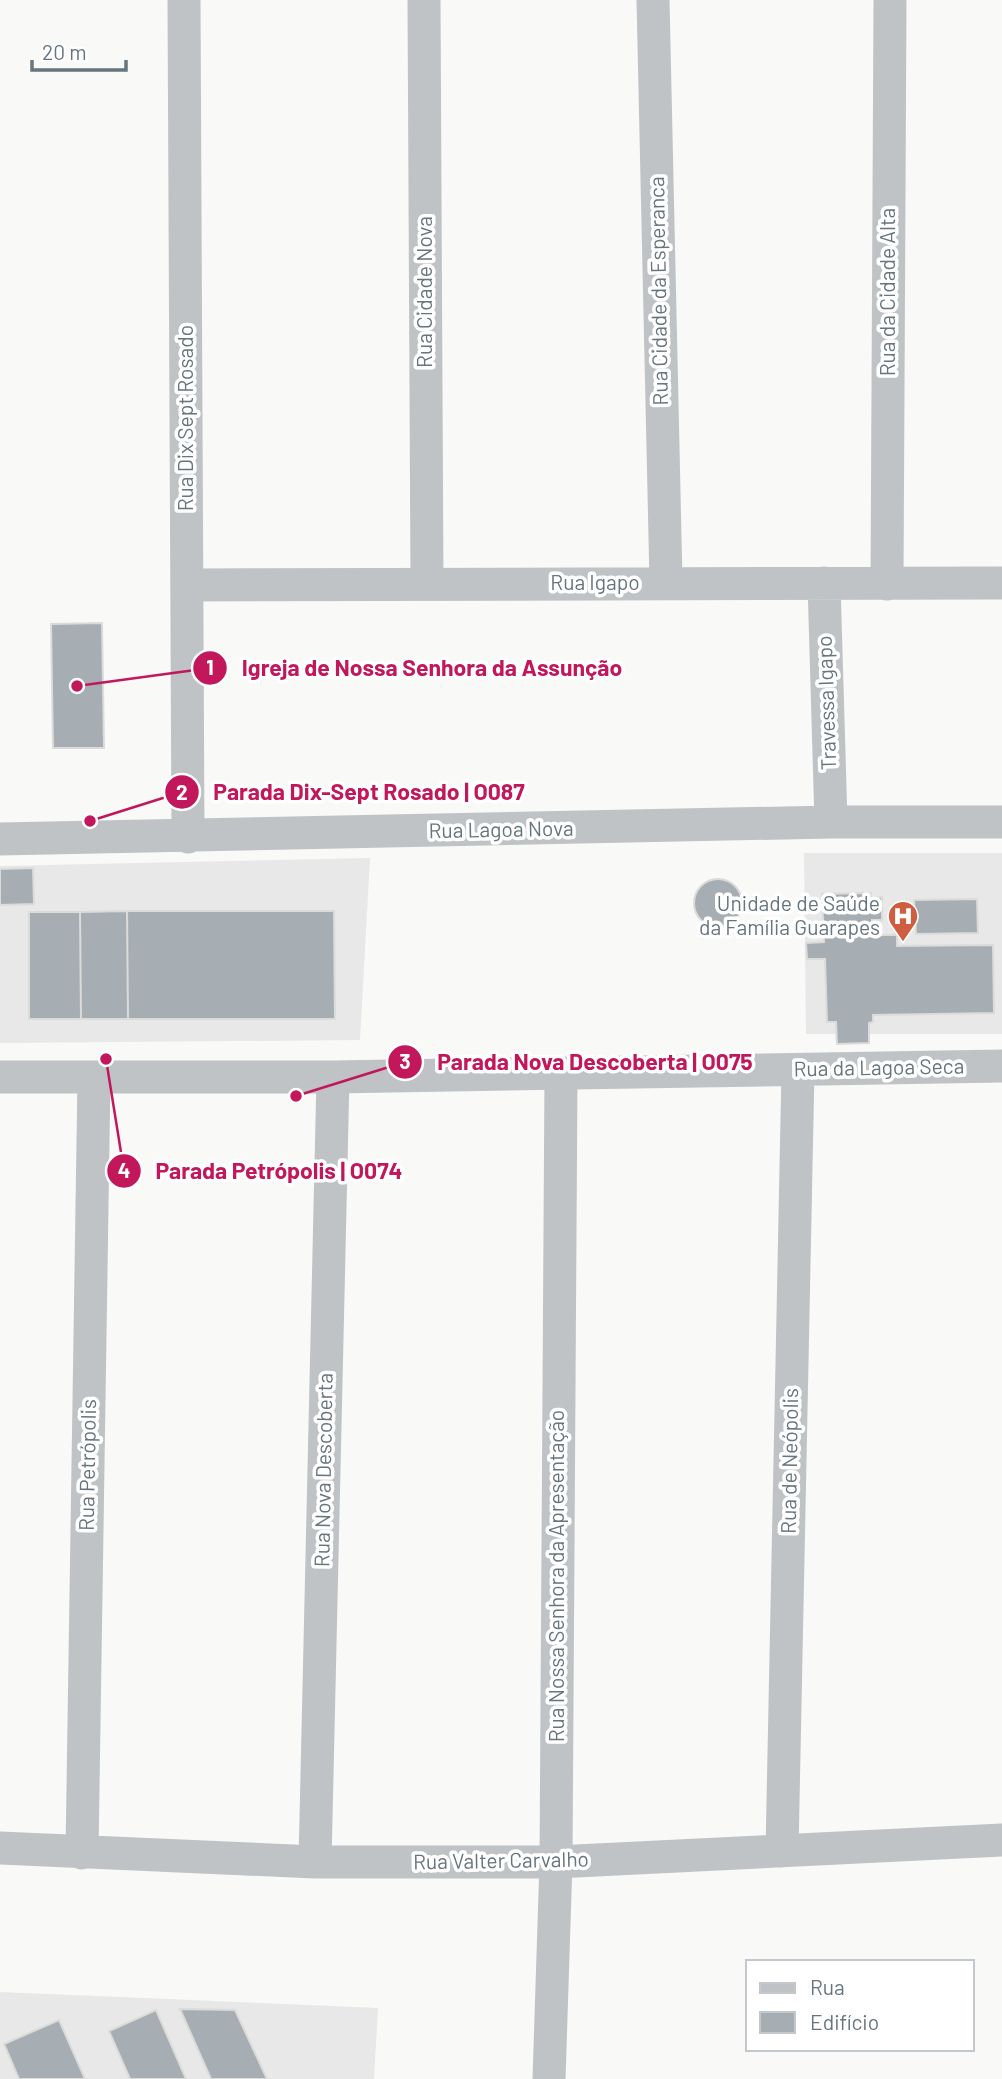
<svg xmlns="http://www.w3.org/2000/svg" width="1002" height="2079" viewBox="0 0 1002 2079" font-family="Barlow,sans-serif">
  <style>
    .built { fill: #e7e8e7 }
    .building { fill: #a7aeb3; stroke: #dbdbd9; stroke-width: 2 }
    .lines { fill: none; stroke-linecap: round; stroke-linejoin: round }
    .street { stroke: #bfc3c6; stroke-width: 33 }
    .labels { text-anchor: middle; stroke-width: 7; stroke-linejoin: round; paint-order: stroke }
    .street-label { font-size: 21px; fill: #67757e; stroke: #fff }
    .poi-label { font-size: 21px; fill: #67757e; stroke: #fff; text-anchor: end }
    .leader { fill: none; stroke: #c2185b; stroke-width: 2.5 }
    .callout-dot { fill: #c2185b; stroke: #fff; stroke-width: 2.5 }
    .mark-label { font-size: 21px; text-anchor: middle; font-weight: bold; fill: #fff }
    .callout-label { font-size: 23px; text-anchor: middle; font-weight: bold; fill: #c2185b; stroke: #fff; stroke-width: 7; stroke-linejoin: round; paint-order: stroke }
  </style>
  <rect width="100%" height="100%" fill="#f9f9f7"/>
  <path class="built" d="M804,853H1002V1034H806Z
    M370,858L360,1040L0,1043V866Z
    M0,1992L378,2008L374,2079H0Z"/>
  <path class="building" d="M102,623L104,748H53L51,624Z
    M33,868L34,904L0,905V869Z
    M694 903a24 24 0 1 1 48 0a24 24 0 1 1-48 0Z
    M871,893V898L882,897V920H872V935H897V946L993,945L994,1013L873,1015V1022L869,1023V1043L837,1044L836,1022H827L825,959H807L806,943L824,942L822,894Z
    M977,899L978,933L916,934L914,900Z
    M127,911H334L335,1019H128Z
    M127,911L128,1019H81L80,912Z
    M29,912H80L81,1019H29Z
    M180,2009L235,2010L267,2079H211Z
    M156,2010L186,2079H130L109,2031Z
    M59,2020L85,2079H19L4,2044Z"/>
  <g class="lines">
    <path class="street" d="M184,0L188,837
      M424,0L427,584
      M653,0L666,582
      M824,583L831,822
      M887,584L890,0
      M187,585L1002,583
      M0,839L831,822H1002
      M0,1077H333L1002,1066
      M0,1848L315,1862H556L1002,1840
      M782,1851L798,1070
      M82,1853L94,1077
      M315,1862L333,1077
      M549,2079L556,1862L561,1073"/>
  </g>
  <defs>
    <g id="hospital-pin" transform="scale(1.575)"><path d="M0 17L-7.5 6A9.5 9.5 0 1 1 7.5 6Z" fill="#cf5e41" stroke="#fff"/><path d="M-5-5h3v3.5h4V-5h3V5h-3V1.5h-4V5h-3Z" fill="#fff"/></g>
  </defs>
  <g fill-rule="evenodd">
    <use href="#hospital-pin" x="903" y="916"/>
  </g>
  <g class="labels">
    <g class="street-label">
      <text transform="translate(659 291) rotate(-91)" y="7">Rua Cidade da Esperanca</text>
      <text transform="translate(425 292) rotate(-90)" y="7">Rua Cidade Nova</text>
      <text transform="translate(888 292) rotate(-90)" y="7">Rua da Cidade Alta</text>
      <text transform="translate(186 418) rotate(-90)" y="7">Rua Dix Sept Rosado</text>
      <text x="595" y="590">Rua Igapo</text>
      <text transform="translate(827 703) rotate(-92)" y="7">Travessa Igapo</text>
      <text transform="translate(501 830) rotate(-1)" y="7">Rua Lagoa Nova</text>
      <text transform="translate(879 1068) rotate(-1)" y="7">Rua da Lagoa Seca</text>
      <text transform="translate(790 1461) rotate(-89)" y="7">Rua de Neópolis</text>
      <text transform="translate(88 1465) rotate(-89)" y="7">Rua Petrópolis</text>
      <text transform="translate(324 1470) rotate(-89)" y="7">Rua Nova Descoberta</text>
      <text transform="translate(557 1576) rotate(-90)" y="7">Rua Nossa Senhora da Apresentação</text>
      <text transform="translate(501 1861) rotate(-1)" y="7">Rua Valter Carvalho</text>
    </g>
    <g class="poi-label">
      <text x="880" y="911">Unidade de Saúde<tspan x="880" dy="24">da Família Guarapes</tspan></text>
    </g>
  </g>
  <path class="leader" d="M77 686L210 668M90 821L182 792M296 1096L405 1062M106 1059L124 1171"/>
  <g class="callout-dot">
    <circle cx="77" cy="686" r="7"/>
    <circle cx="90" cy="821" r="7"/>
    <circle cx="296" cy="1096" r="7"/>
    <circle cx="106" cy="1059" r="7"/>
    <circle cx="210" cy="668" r="18"/>
    <circle cx="182" cy="792" r="18"/>
    <circle cx="405" cy="1062" r="18"/>
    <circle cx="124" cy="1171" r="18"/>
  </g>
  <g class="mark-label">
    <text x="210" y="675">1</text>
    <text x="182" y="800">2</text>
    <text x="405" y="1069">3</text>
    <text x="124" y="1178">4</text>
  </g>
  <g class="callout-label">
    <text x="432" y="676">Igreja de Nossa Senhora da Assunção</text>
    <text x="369" y="800">Parada Dix-Sept Rosado | O087</text>
    <text x="595" y="1070">Parada Nova Descoberta | O075</text>
    <text x="279" y="1179">Parada Petrópolis | O074</text>
  </g>
  <rect x="746" y="1960" width="228" height="91" fill="#ffffff" stroke="#c2c8cb" stroke-width="2"/>
  <rect x="760" y="1983" width="35" height="10" fill="#bfc3c6" stroke="#c2c8cb" stroke-width="2"/>
  <text x="810" y="1995" font-size="21" fill="#67757e">Rua</text>
  <rect x="760" y="2012" width="35" height="21" fill="#a7aeb3" stroke="#c2c8cb" stroke-width="2"/>
  <text x="810" y="2030" font-size="21" fill="#67757e">Edifício</text>
  <path d="M32 60v10h94v-10" fill="none" stroke="#67757e" stroke-width="3.5"/>
  <text x="42" y="60" font-size="21" fill="#67757e" stroke="#ffffff" stroke-width="5" paint-order="stroke">20 m</text>
</svg>
